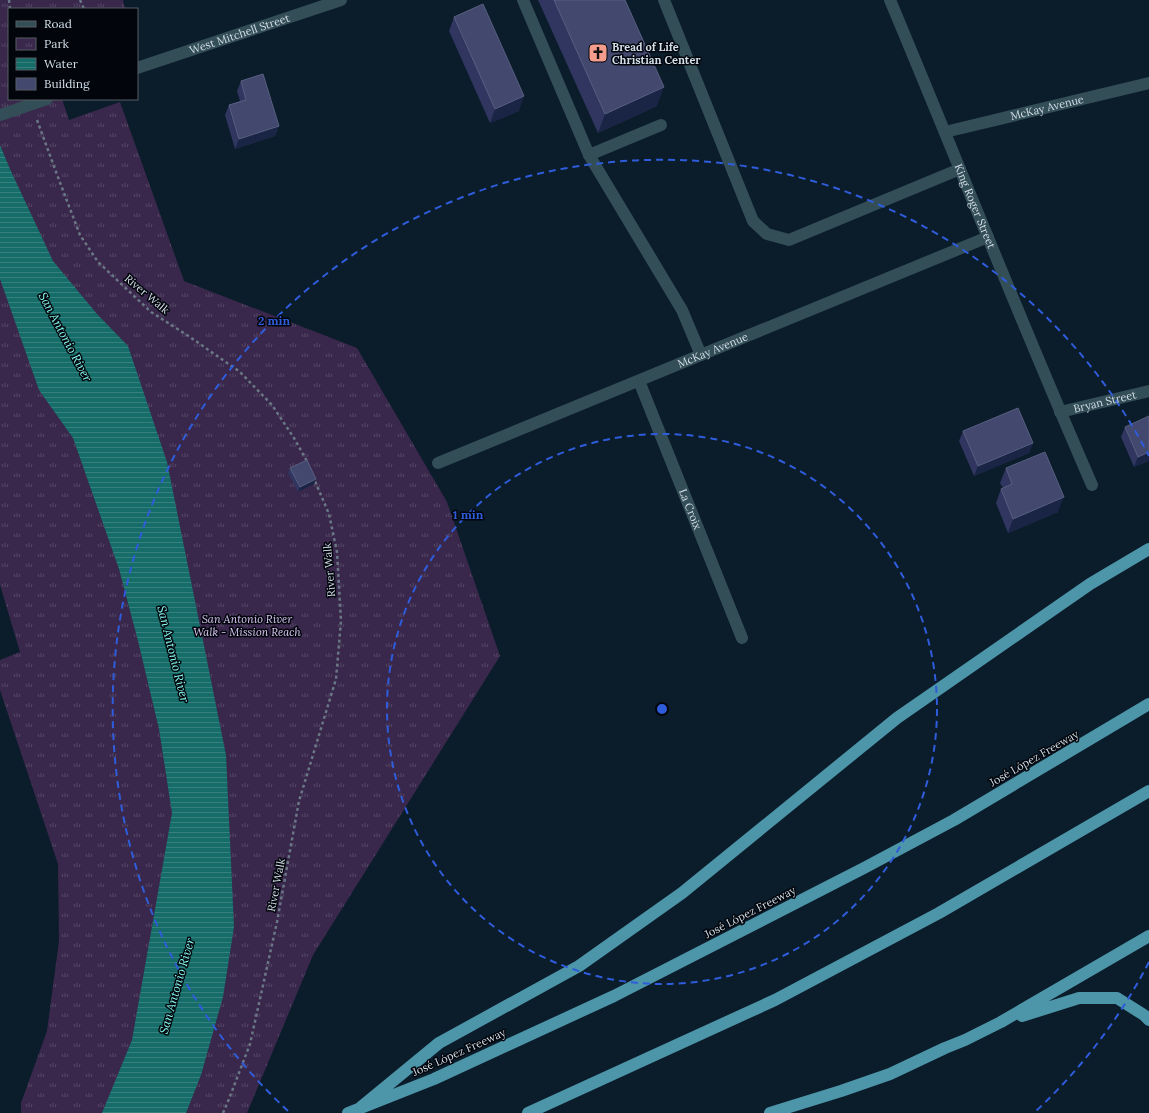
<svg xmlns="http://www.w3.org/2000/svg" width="1149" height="1113" viewBox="0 0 1149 1113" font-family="Lora,serif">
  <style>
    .park { fill: url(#park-tufts) }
    .water { fill: url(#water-rules) }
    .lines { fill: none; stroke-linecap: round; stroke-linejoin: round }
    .path { stroke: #6a7885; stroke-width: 2.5; stroke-dasharray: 3 3; stroke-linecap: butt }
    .minor { stroke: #334e56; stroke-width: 12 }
    .highway { stroke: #4d95a8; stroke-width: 12 }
    .minor-bridge { stroke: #334e56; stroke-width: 12 }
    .wall { fill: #30365f }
    .shaded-wall { fill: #1a2444 }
    .building { fill: #42486e; stroke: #585f81 }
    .ring { fill: none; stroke: #2f5cda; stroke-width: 2; stroke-dasharray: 7 5 }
    .labels { text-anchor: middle; stroke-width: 3; stroke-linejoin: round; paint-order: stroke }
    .street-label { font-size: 11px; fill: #d3dee8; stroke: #02060c }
    .poi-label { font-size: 11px; font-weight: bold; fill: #d3dee8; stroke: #02060c; text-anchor: start }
    .park-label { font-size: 11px; font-style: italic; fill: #dbc7f4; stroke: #02060c }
    .water-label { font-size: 12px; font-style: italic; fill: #87fcf3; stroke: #02060c }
    .centre { fill: #2f5cda; stroke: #02060c; stroke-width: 2 }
    .ring-label { font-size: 12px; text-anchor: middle; font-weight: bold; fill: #2f5cda; stroke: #02060c; stroke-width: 3; stroke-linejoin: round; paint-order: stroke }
  </style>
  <defs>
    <pattern id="park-tufts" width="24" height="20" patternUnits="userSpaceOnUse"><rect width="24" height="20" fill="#39284c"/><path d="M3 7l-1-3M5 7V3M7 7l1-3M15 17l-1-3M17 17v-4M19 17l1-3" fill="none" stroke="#554766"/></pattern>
    <pattern id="water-rules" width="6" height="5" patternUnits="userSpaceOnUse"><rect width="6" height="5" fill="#156c68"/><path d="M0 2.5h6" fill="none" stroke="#36817e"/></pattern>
  </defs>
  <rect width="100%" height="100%" fill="#0b1c2b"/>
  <path class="park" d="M0,0H123L125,9H9V99H62L69,120L120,102L184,281L357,348L447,502L500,656L313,955L247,1113H21V1103L47,1031L59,941L58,864L0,690V660L20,652L0,585Z"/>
  <path class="water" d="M0,145L10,169L53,261L97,314L128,346L167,462L226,755L234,927L223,997L201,1075L186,1113H102L132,1040L172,813L159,729L138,641L119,569L73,438L39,390L0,279Z"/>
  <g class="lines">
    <path class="path" d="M9,0L10,9
      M80,0L84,9
      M37,120L59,180L80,235L98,262L151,312L190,337L240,372L272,405L294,438L308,463
      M223,1113L229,1099L250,1044L277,922L299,801L336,679L341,621L337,552L329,514L314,479"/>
    <g class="minor">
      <path d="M523,0L589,155L682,310L701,355"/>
      <path d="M664,0L753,221L767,234L789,240L960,169"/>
      <path id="s1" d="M890,0C958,162 1022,325 1092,485"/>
      <path id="s2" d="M137,68L341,0"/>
      <path id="s3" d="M945,132L1149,83"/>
      <path d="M589,155L661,125"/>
      <path id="s4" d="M639,381L742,638"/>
      <path id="s5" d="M1060,412L1149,391"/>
      <path id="s6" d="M438,463L988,237"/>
    </g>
    <path class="highway" d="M1022,1016L1079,998H1117L1144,1015L1149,1020
      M360,1108L439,1043L579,966L682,893L897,718L1090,584L1149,549
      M348,1113L434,1079L614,996L864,868L954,820L1149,704
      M528,1113L775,1000L939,913L1149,791
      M770,1113L841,1091L890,1074L945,1048L965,1040L1001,1022L1149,936"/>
    <path class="minor-bridge" d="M0,115L47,99"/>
  </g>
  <path class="wall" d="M538,0H625L657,106L598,133Z
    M454,17L519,111L490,123L449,31Z
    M241,81L279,126L275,136L235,149L225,115L229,105L240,101L237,91Z
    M1125,427L1149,461L1134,467L1121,437Z
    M963,431L1033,443L1029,453L974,476L959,441Z
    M290,468L314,484L298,492L288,473Z
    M1006,468L1058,512L1008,533L996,503L1001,489L1003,488L1000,483Z"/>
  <path class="shaded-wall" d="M664,87L657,106L598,133L605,114Z
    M524,96L519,111L490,123L495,109Z
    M279,126L275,136L235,149L239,139Z
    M1033,443L1029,453L974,476L978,466Z
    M1149,452V461L1134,467L1138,457Z
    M316,479L314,484L298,492L300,487Z
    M1064,497L1058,512L1008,533L1013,519Z"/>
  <path class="building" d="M554,0H625L664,87L605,114Z
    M483,4L524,96L495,109L454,17Z
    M263,74L279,126L239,139L229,105L246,100L241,81Z
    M1018,408L1033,443L978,466L963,431Z
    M1149,416V452L1138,457L1125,427Z
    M1045,452L1064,497L1013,519L1001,489L1012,484L1006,468Z
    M307,460L316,479L300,487L290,468Z"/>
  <g class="ring">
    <circle cx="662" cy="709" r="275"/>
    <path d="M1149 962A549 549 0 0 1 1036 1111M288 1111A549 549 0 1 1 1149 456"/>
  </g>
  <defs>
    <g id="church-square" transform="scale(1)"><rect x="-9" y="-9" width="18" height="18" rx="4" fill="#f49d8d" stroke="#02060c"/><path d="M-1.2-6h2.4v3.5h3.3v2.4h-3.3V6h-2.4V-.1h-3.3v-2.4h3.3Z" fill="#111"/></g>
  </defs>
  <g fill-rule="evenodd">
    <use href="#church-square" x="598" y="53"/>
  </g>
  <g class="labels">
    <g class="street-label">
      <text dy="4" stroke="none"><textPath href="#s2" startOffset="108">West Mitchell Street</textPath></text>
      <text dy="4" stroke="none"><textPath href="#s3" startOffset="105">McKay Avenue</textPath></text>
      <text dy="4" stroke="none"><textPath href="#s1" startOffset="223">King Roger Street</textPath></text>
      <text transform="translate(147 294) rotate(40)" y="4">River Walk</text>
      <text dy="4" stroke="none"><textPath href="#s6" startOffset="297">McKay Avenue</textPath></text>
      <text dy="4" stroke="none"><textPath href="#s5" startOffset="46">Bryan Street</textPath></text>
      <text dy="4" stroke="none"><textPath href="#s4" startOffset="138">La Croix</textPath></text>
      <text transform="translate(329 570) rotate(-95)" y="4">River Walk</text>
      <text transform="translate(1034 758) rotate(-30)" y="4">José López Freeway</text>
      <text transform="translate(276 885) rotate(-79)" y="4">River Walk</text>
      <text transform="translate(750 912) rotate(-27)" y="4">José López Freeway</text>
      <text transform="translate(459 1052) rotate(-24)" y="4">José López Freeway</text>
    </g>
    <g class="poi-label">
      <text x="612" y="51">Bread of Life<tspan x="612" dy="13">Christian Center</tspan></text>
    </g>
    <g class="park-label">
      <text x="247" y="623">San Antonio River<tspan x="247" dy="13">Walk - Mission Reach</tspan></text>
    </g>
    <g class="water-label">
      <text transform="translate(65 337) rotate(62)" y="4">San Antonio River</text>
      <text transform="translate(173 654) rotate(76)" y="4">San Antonio River</text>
      <text transform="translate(177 986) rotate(-74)" y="4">San Antonio River</text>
    </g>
  </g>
  <circle cx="662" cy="709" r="6" class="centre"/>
  <g class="ring-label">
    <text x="274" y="325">2 min</text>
    <text x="468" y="519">1 min</text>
  </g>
  <rect x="8" y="8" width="130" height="92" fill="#02060c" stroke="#565c64"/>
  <rect x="16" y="21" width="20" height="6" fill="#334e56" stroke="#565c64"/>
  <text x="44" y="28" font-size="12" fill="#d3dee8">Road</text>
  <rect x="16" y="38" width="20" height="12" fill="url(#park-tufts)" stroke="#565c64"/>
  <text x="44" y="48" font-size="12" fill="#d3dee8">Park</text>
  <rect x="16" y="58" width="20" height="12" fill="url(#water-rules)" stroke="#565c64"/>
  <text x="44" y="68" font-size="12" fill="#d3dee8">Water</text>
  <rect x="16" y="78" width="20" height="12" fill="#42486e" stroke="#565c64"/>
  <text x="44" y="88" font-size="12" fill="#d3dee8">Building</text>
</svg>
